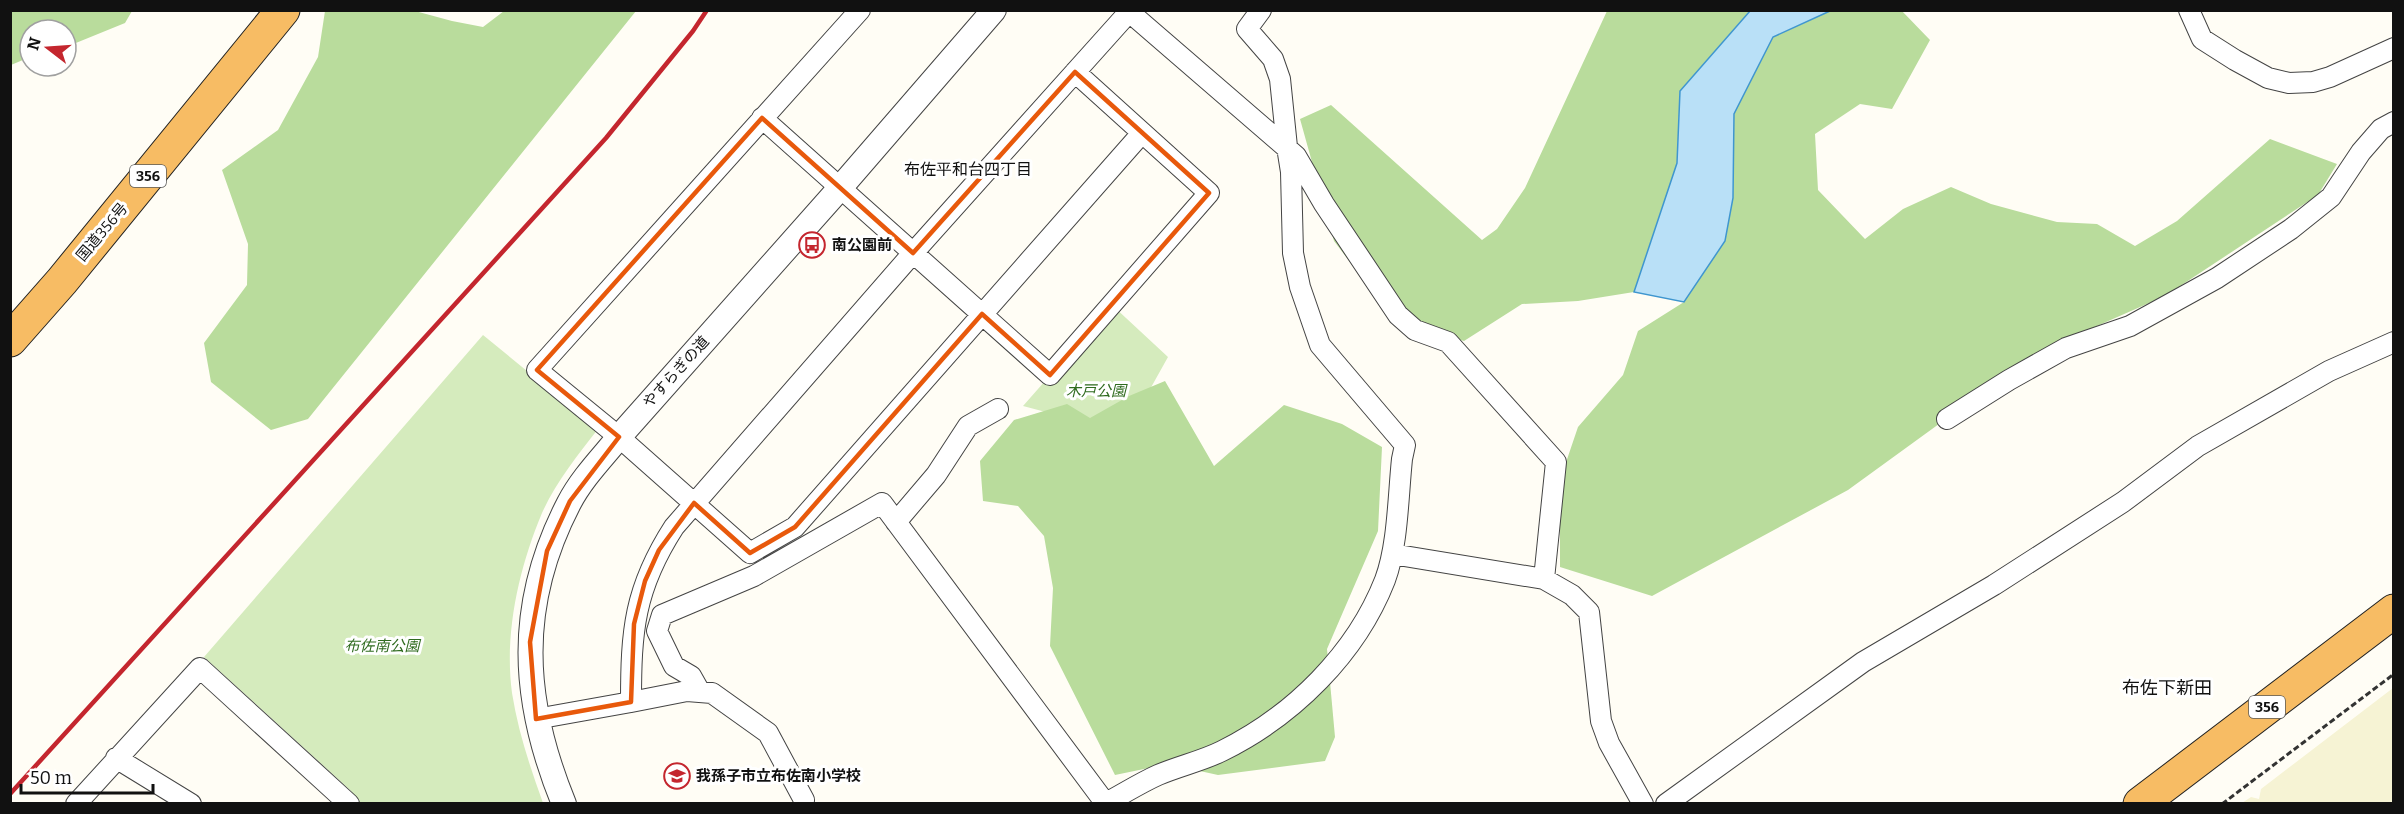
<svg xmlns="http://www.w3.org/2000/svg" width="2404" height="814" viewBox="0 0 2404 814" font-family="Bitter,'Noto Sans JP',serif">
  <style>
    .farmland { fill: #f6f3d4 }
    .green { fill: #d5ebbd }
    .forest { fill: #b9dc9c }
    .water { fill: #b9e0f7; stroke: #3f96cf; stroke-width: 1.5 }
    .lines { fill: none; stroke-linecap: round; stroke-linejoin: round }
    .minor-casing { stroke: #444; stroke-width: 22 }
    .tertiary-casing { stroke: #444; stroke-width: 26 }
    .trunk-casing { stroke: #222; stroke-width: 35 }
    .path { stroke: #333; stroke-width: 3; stroke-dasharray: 6 3; stroke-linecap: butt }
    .minor { stroke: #fff; stroke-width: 20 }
    .tertiary { stroke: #fff; stroke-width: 24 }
    .trunk { stroke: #f7bc64; stroke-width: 33 }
    .rail { stroke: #c4262e; stroke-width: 4.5 }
    .marked { fill: none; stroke: #e8590c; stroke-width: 4.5; stroke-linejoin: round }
    .labels { text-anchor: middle; stroke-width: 6; stroke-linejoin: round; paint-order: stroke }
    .shield { fill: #fff; stroke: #585858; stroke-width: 1.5 }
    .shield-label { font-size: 14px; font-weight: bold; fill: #111 }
    .street-label { font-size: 15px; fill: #111; stroke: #fff }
    .poi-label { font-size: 15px; font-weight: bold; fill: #111; stroke: #fff; text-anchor: start }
    .park-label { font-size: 15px; font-style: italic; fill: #2f6b1f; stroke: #fff }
    .neighbourhood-label { font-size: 16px; fill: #111; stroke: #fff }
    .quarter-label { font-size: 18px; fill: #111; stroke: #fff }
  </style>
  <rect width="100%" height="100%" fill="#fffdf5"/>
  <path class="farmland" d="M2393,688V803H2242L2251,797L2259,799L2261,789Z"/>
  <path class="green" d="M1112,305L1168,357L1101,477L1057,415L1023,406Z
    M483,335L598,429C577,456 556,482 542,513C519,568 504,633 512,693C518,731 530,767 543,803H360L350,790L204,657Z"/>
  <path class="forest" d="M11,10H132V11L125,23L66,47V30H30V57L11,65Z
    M1901,10L1930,40L1892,109L1860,104L1815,134L1818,190L1865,239L1903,209L1951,187L1991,204L2057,222L2097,224L2135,246L2177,221L2270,139L2337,164L2318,195L2165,296L2038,352L1848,490L1652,596L1560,567V480L1578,427L1623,375L1638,331L1684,302L1733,198L1734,114L1773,37L1830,11Z
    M325,11H415L452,21L483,27L504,11H636L308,419L271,430L211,382L204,343L247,285L248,244L222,170L278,130L318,57Z
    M1607,11H1750L1680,91L1677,163L1634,292L1578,301L1522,304L1464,341L1393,319L1334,241L1300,119L1331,105L1482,240L1497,229L1525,188Z
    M1165,381L1214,466L1284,405L1342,424L1382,447L1378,531L1327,649L1335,737L1325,761L1218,775L1168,764L1115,775L1050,646L1053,588L1044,536L1018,506L983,501L980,461L1014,420L1067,404L1090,418L1129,396Z"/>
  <path class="water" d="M1750,11H1830L1773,37L1734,114L1733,198L1725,241L1684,302L1634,292L1677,163L1680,91Z"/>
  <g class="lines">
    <g class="minor-casing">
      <path id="minor" d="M860,10L537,370L619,437L750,553L795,527L1142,133
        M1127,10L1296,156L1324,204L1398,315L1415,330L1448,342L1556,462L1544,579
        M2189,10L2202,39L2235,60L2268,78L2289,83L2313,82L2330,77L2394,48
        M762,118L1050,375L1209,193L1075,72
        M1947,419L2009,380L2066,348L2130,326L2217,278L2291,229L2331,197L2361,152L2381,129L2394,122
        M896,522L936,475L968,426L998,409
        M1392,554L1544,579L1572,595L1589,612L1601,721L1609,743L1643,804
        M700,692L691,676L674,666L657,631L662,615L754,576L882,503L1106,804
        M631,702L687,691L712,693L768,733L804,800
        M536,719L631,702C631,631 634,589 674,527L913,253L1129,12
        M116,758L191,804
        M1106,803C1123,794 1140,783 1158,775C1179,766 1202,761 1222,751C1293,716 1356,654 1385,580C1398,545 1398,497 1402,459L1405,445L1320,345L1300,287L1293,253L1291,172L1287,147L1280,79L1273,59L1247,29L1261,10
        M76,804L200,668L349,804
        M1666,804L1863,662L1994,585L2123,502L2198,446L2329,371L2394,342"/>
    </g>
    <g class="tertiary-casing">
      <path id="tertiary" d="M564,804C521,699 516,605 569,503C582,478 602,458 619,437L840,188L994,10"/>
    </g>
    <g class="trunk-casing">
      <path id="trunk" d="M10,340L62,281L283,10
        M2140,804L2394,611"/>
    </g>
    <path class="path" d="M2222,804L2394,674"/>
    <use href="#minor" class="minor"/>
    <use href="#tertiary" class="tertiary"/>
    <use href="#trunk" class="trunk"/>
    <path class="rail" d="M10,794L606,138L693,31L707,10"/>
  </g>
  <path class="marked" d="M1075,72L1209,193L1050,375L982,314L795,527L750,553L694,503L659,550L645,581L634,624L631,702L536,719L530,642L547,551L570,501L619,437L537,370L762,118L913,253Z"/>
  <defs>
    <g id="bus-ring" transform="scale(1.35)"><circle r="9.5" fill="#fff" stroke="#c4262e" stroke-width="1.5"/><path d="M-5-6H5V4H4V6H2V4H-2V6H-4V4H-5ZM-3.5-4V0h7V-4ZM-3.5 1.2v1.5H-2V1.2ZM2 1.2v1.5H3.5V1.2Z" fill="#c4262e"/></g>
    <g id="school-ring" transform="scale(1.35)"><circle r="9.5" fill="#fff" stroke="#c4262e" stroke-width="1.5"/><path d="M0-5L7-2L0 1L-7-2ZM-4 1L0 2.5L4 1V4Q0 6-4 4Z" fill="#c4262e"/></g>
  </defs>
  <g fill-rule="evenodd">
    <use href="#bus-ring" x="812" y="245"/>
    <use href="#school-ring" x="677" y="776"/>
  </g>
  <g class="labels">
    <g class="shield">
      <rect x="130" y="165" width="36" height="22" rx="4.5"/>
      <rect x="2249" y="696" width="36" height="22" rx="4.5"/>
    </g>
    <g class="shield-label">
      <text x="148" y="181">356</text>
      <text x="2267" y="712">356</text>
    </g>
    <g class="street-label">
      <text transform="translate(102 232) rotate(-50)" y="5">国道356号</text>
      <text transform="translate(676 372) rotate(-48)" y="5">やすらぎの道</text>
    </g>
    <g class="poi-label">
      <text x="832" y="250">南公園前</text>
      <text x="696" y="781">我孫子市立布佐南小学校</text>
    </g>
    <g class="park-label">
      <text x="1096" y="396">木戸公園</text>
      <text x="382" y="651">布佐南公園</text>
    </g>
    <g class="neighbourhood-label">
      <text x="968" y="175">布佐平和台四丁目</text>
    </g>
    <g class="quarter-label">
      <text x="2167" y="694">布佐下新田</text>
    </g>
  </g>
  <rect width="2404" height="814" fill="none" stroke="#111111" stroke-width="24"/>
  <g transform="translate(48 48) rotate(287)"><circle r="28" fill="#ffffff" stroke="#a0a0a0" stroke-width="1.5"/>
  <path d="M0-4.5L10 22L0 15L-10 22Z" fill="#c4262e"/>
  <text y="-9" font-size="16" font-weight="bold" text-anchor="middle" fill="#111111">N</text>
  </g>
  <path d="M21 784v9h132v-9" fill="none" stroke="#111111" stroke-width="3"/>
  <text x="30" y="784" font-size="18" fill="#111111" stroke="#ffffff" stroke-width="4.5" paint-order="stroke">50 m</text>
</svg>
